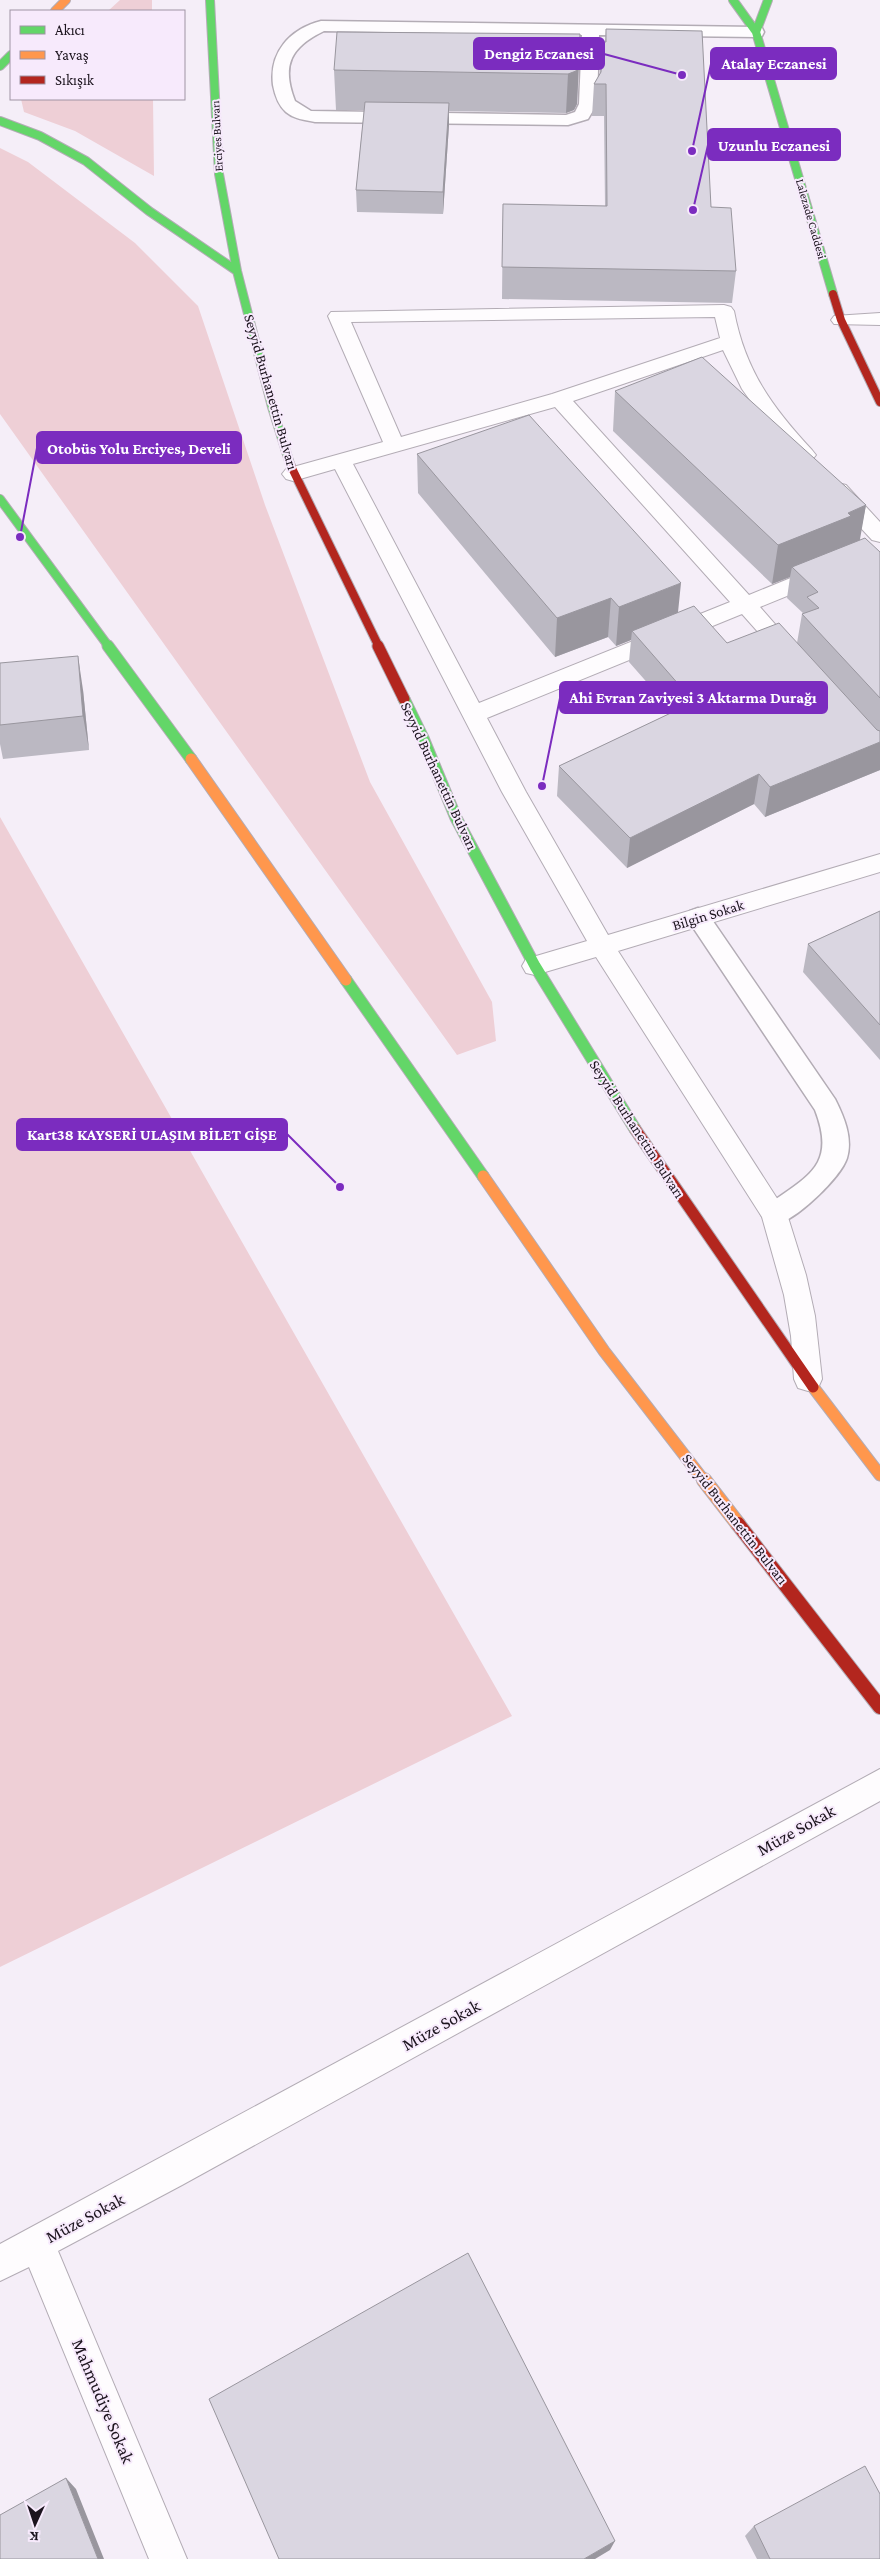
<svg xmlns="http://www.w3.org/2000/svg" width="880" height="2559" viewBox="0 0 880 2559" font-family="'Crimson Pro',serif">
  <style>
    .green { fill: #eecfd6 }
    .lines { fill: none; stroke-linecap: round; stroke-linejoin: round }
    .lane-casing { stroke: #b3acb5; stroke-width: 3 }
    .street-casing { stroke: #b3acb5; stroke-width: 2 }
    .fast-far1-casing { stroke: #b3acb5; stroke-width: 10 }
    .fast-casing { stroke: #b3acb5; stroke-width: 13 }
    .slow-far2-casing { stroke: #b3acb5; stroke-width: 10 }
    .slow-far1-casing { stroke: #b3acb5; stroke-width: 13 }
    .slow-casing { stroke: #b3acb5; stroke-width: 16 }
    .jam-far2-casing { stroke: #b3acb5; stroke-width: 10 }
    .jam-far1-casing { stroke: #b3acb5; stroke-width: 13 }
    .jam-casing { stroke: #b3acb5; stroke-width: 16 }
    .lane { fill: #fefcfe; fill-rule: evenodd }
    .street { fill: #fefcfe; fill-rule: evenodd }
    .fast-far1 { stroke: #63d668; stroke-width: 8 }
    .fast { stroke: #63d668; stroke-width: 11 }
    .slow-far2 { stroke: #ff974d; stroke-width: 8 }
    .slow-far1 { stroke: #ff974d; stroke-width: 11 }
    .slow { stroke: #ff974d; stroke-width: 14 }
    .jam-far2 { stroke: #b3261e; stroke-width: 8 }
    .jam-far1 { stroke: #b3261e; stroke-width: 11 }
    .jam { stroke: #b3261e; stroke-width: 14 }
    .wall { fill: #bbb8c2 }
    .shaded-wall { fill: #99969e }
    .building { fill: #dad6e1; stroke: #99969e }
    .labels { text-anchor: middle; stroke-width: 4; stroke-linejoin: round; paint-order: stroke }
    .far-street-label { font-size: 12px; fill: #1c141e; stroke: #f7eafc }
    .street-label { font-size: 15px; fill: #1c141e; stroke: #f7eafc }
    .near-street-label { font-size: 18px; fill: #1c141e; stroke: #f7eafc }
    .leader { fill: none; stroke: #7b2cbf; stroke-width: 2 }
    .callout-dot { fill: #7b2cbf; stroke: #f7eafc; stroke-width: 2 }
    .callout { fill: #7b2cbf; stroke: #7b2cbf; stroke-width: 2 }
    .callout-label { font-size: 16px; text-anchor: middle; font-weight: bold; fill: #fff }
  </style>
  <rect width="100%" height="100%" fill="#f5eef8"/>
  <path class="green" d="M120,0H152V11H108Z
    M21,99H153L154,176L75,131L24,112Z
    M0,148L28,162L135,243L198,306L265,505L370,782L492,1002L496,1041L457,1055L0,414Z
    M0,817L512,1716L0,1967Z"/>
  <g class="lines">
    <g class="lane-casing">
      <path id="lane" d="M321,21L756,27L762,28L764,32L762,36L756,37L599,35L597,104L588,119L568,125L315,122C305,120 294,119 286,112C278,105 275,95 273,85C269,52 290,29 321,21ZM324,31L582,35L579,104L575,112L566,115L311,111L295,101C281,65 291,47 324,31Z
        M698,908L706,911L835,1099C844,1117 853,1138 847,1158C841,1177 796,1221 776,1224C772,1224 768,1223 765,1221L761,1214L765,1207C807,1176 837,1167 815,1110L690,923L686,917L690,911Z"/>
    </g>
    <g class="street-casing">
      <path id="street" d="M724,305L731,307L734,311C745,370 772,407 812,450L816,455L812,460L805,462L798,460L769,427L742,389L723,350L573,401L749,595L815,568L823,566L831,568L834,573L831,578L760,607L802,655L799,660L791,663L783,660L742,614L487,718L526,792L608,935L880,854V872L618,951L787,1214L806,1275L815,1316L822,1379L818,1388L808,1391L798,1388L794,1379L791,1336L784,1295L762,1217L596,957L535,975L526,973L522,966L526,959L587,941L502,792L335,469L293,481L286,479L282,474L286,469L383,442L328,316L331,312ZM715,317L720,338L552,394L401,437L351,322ZM555,407L730,602L479,703L353,464Z
        M880,313V325L834,324L831,320L834,316Z
        M838,483L846,485L880,522V542L872,540L830,495L827,490L830,485Z
        M880,1769V1801L182,2185L58,2251L187,2559H149L29,2267L0,2281V2244Z"/>
    </g>
    <g class="fast-far1-casing">
      <path id="fast-far1" d="M210,0L219,174L237,271L272,407L290,464
        M733,0L756,32L833,294
        M756,32L768,0
        M0,66L11,55
        M0,121L40,136L86,161L149,211L237,271
        M0,499L109,647"/>
    </g>
    <g class="fast-casing">
      <path id="fast" d="M108,646L191,759
        M404,699L423,738L456,818L535,966L635,1129
        M346,980L483,1176"/>
    </g>
    <g class="slow-far2-casing">
      <path id="slow-far2" d="M55,11L66,0"/>
    </g>
    <g class="slow-far1-casing">
      <path id="slow-far1" d="M191,759L346,980
        M483,1176L604,1351L705,1482
        M813,1387L880,1475"/>
    </g>
    <g class="slow-casing">
      <path id="slow" d="M704,1480L738,1524"/>
    </g>
    <g class="jam-far2-casing">
      <path id="jam-far2" d="M833,294L841,320L880,402
        M290,464L379,647"/>
    </g>
    <g class="jam-far1-casing">
      <path id="jam-far1" d="M378,646L404,699
        M635,1129L813,1387"/>
    </g>
    <g class="jam-casing">
      <path id="jam" d="M738,1524L880,1707"/>
    </g>
    <use href="#lane" class="lane"/>
    <use href="#street" class="street"/>
    <use href="#fast-far1" class="fast-far1"/>
    <use href="#fast" class="fast"/>
    <use href="#slow-far2" class="slow-far2"/>
    <use href="#slow-far1" class="slow-far1"/>
    <use href="#slow" class="slow"/>
    <use href="#jam-far2" class="jam-far2"/>
    <use href="#jam-far1" class="jam-far1"/>
    <use href="#jam" class="jam"/>
  </g>
  <path class="wall" d="M606,29L711,207L736,271L732,303L502,299L503,204L605,206L604,116H592L594,84L600,74L602,42H605Z
    M580,34L577,104L574,110L566,113L449,111V125L443,214L357,212L356,190L364,110H336L334,70Z
    M615,391L866,505L859,540L880,552V770L765,817L754,804L627,868L557,796L559,766L673,712L629,662L631,640L616,646L608,637L555,657L418,493L417,454L727,643H797L802,614H804L787,598L790,577L772,584L613,431Z
    M0,663L83,690L89,750L3,759L0,744Z
    M880,911V1060L803,972L808,944Z
    M754,2526L880,2559H757L745,2536Z"/>
  <path class="shaded-wall" d="M579,64L577,104L574,110L566,113L568,74Z
    M449,103V125L443,214V192Z
    M866,505L859,545L792,567L790,577L772,584L778,545Z
    M681,583L677,622L632,631L631,640L616,646L619,607Z
    M611,598L608,637L555,657L557,618Z
    M78,656L83,690L89,750L83,716Z
    M880,742V770L765,817L770,787Z
    M759,774L754,804L627,868L630,838Z
    M66,2478L76,2489L104,2559H98Z
    M615,2541L610,2550L595,2559H584Z"/>
  <path class="building" d="M606,29L702,31L711,207L731,208L736,271L502,267L503,204L607,206L606,84H594L601,72L602,42H606Z
    M337,32L580,34L579,64L576,71L568,74L334,70Z
    M365,102L449,103L443,192L356,190Z
    M702,357L866,505L848,513L851,516L778,545L615,391Z
    M529,415L681,583L619,607L611,598L557,618L417,454Z
    M865,538L880,552V698L802,614L819,608L807,597L818,592L792,567Z
    M694,606L727,643L779,623L877,730L880,731V742L770,787L759,774L630,838L559,766L694,702L632,631Z
    M78,656L83,716L0,725V663Z
    M880,911V1025L808,944Z
    M468,2253L615,2541L584,2559H279L209,2399Z
    M865,2466L880,2494V2559H770L754,2526Z
    M66,2478L98,2559H0V2515Z"/>
  <g class="labels">
    <g class="far-street-label">
      <text transform="translate(217 136) rotate(-93)" y="4">Erciyes Bulvarı</text>
      <text transform="translate(811 219) rotate(74)" y="4">Lalezade Caddesi</text>
    </g>
    <g class="street-label">
      <text transform="translate(271 392) rotate(74)" y="5">Seyyid Burhanettin Bulvarı</text>
      <text transform="translate(439 776) rotate(65)" y="5">Seyyid Burhanettin Bulvarı</text>
      <text transform="translate(708 915) rotate(-17)" y="5">Bilgin Sokak</text>
      <text transform="translate(637 1129) rotate(57)" y="5">Seyyid Burhanettin Bulvarı</text>
      <text transform="translate(735 1519) rotate(52)" y="5">Seyyid Burhanettin Bulvarı</text>
    </g>
    <g class="near-street-label">
      <text transform="translate(796 1830) rotate(-29)" y="6">Müze Sokak</text>
      <text transform="translate(441 2025) rotate(-29)" y="6">Müze Sokak</text>
      <text transform="translate(85 2218) rotate(-28)" y="6">Müze Sokak</text>
      <text transform="translate(103 2401) rotate(67)" y="6">Mahmudiye Sokak</text>
    </g>
  </g>
  <path class="leader" d="M682 75L604 54M692 151L711 64M693 210L708 145M20 537L37 448M542 786L560 698M340 1187L287 1134"/>
  <g class="callout-dot">
    <circle cx="682" cy="75" r="5"/>
    <circle cx="692" cy="151" r="5"/>
    <circle cx="693" cy="210" r="5"/>
    <circle cx="20" cy="537" r="5"/>
    <circle cx="542" cy="786" r="5"/>
    <circle cx="340" cy="1187" r="5"/>
  </g>
  <g class="callout">
    <rect x="474" y="38" width="130" height="31" rx="5"/>
    <rect x="711" y="48" width="125" height="31" rx="5"/>
    <rect x="708" y="129" width="132" height="31" rx="5"/>
    <rect x="37" y="432" width="204" height="31" rx="5"/>
    <rect x="560" y="682" width="267" height="31" rx="5"/>
    <rect x="17" y="1119" width="270" height="31" rx="5"/>
  </g>
  <g class="callout-label">
    <text x="539" y="59">Dengiz Eczanesi</text>
    <text x="774" y="69">Atalay Eczanesi</text>
    <text x="774" y="151">Uzunlu Eczanesi</text>
    <text x="139" y="454">Otobüs Yolu Erciyes, Develi</text>
    <text x="693" y="703">Ahi Evran Zaviyesi 3 Aktarma Durağı</text>
    <text x="152" y="1140">Kart38 KAYSERİ ULAŞIM BİLET GİŞE</text>
  </g>
  <rect x="10" y="10" width="175" height="90" fill="#f7eafc" stroke="#9f94a3"/>
  <rect x="20" y="26" width="25" height="8" fill="#63d668" stroke="#9f94a3"/>
  <text x="55" y="35" font-size="15" fill="#1c141e">Akıcı</text>
  <rect x="20" y="51" width="25" height="8" fill="#ff974d" stroke="#9f94a3"/>
  <text x="55" y="60" font-size="15" fill="#1c141e">Yavaş</text>
  <rect x="20" y="76" width="25" height="8" fill="#b3261e" stroke="#9f94a3"/>
  <text x="55" y="85" font-size="15" fill="#1c141e">Sıkışık</text>
  <g transform="translate(35 2524) rotate(183)" stroke="#f7eafc" stroke-width="4" paint-order="stroke">
  <path d="M0-4L9 19L0 12L-9 19Z" fill="#1c141e"/>
  <text y="-8" font-size="14" font-weight="bold" text-anchor="middle" fill="#1c141e">K</text>
  </g>
</svg>
